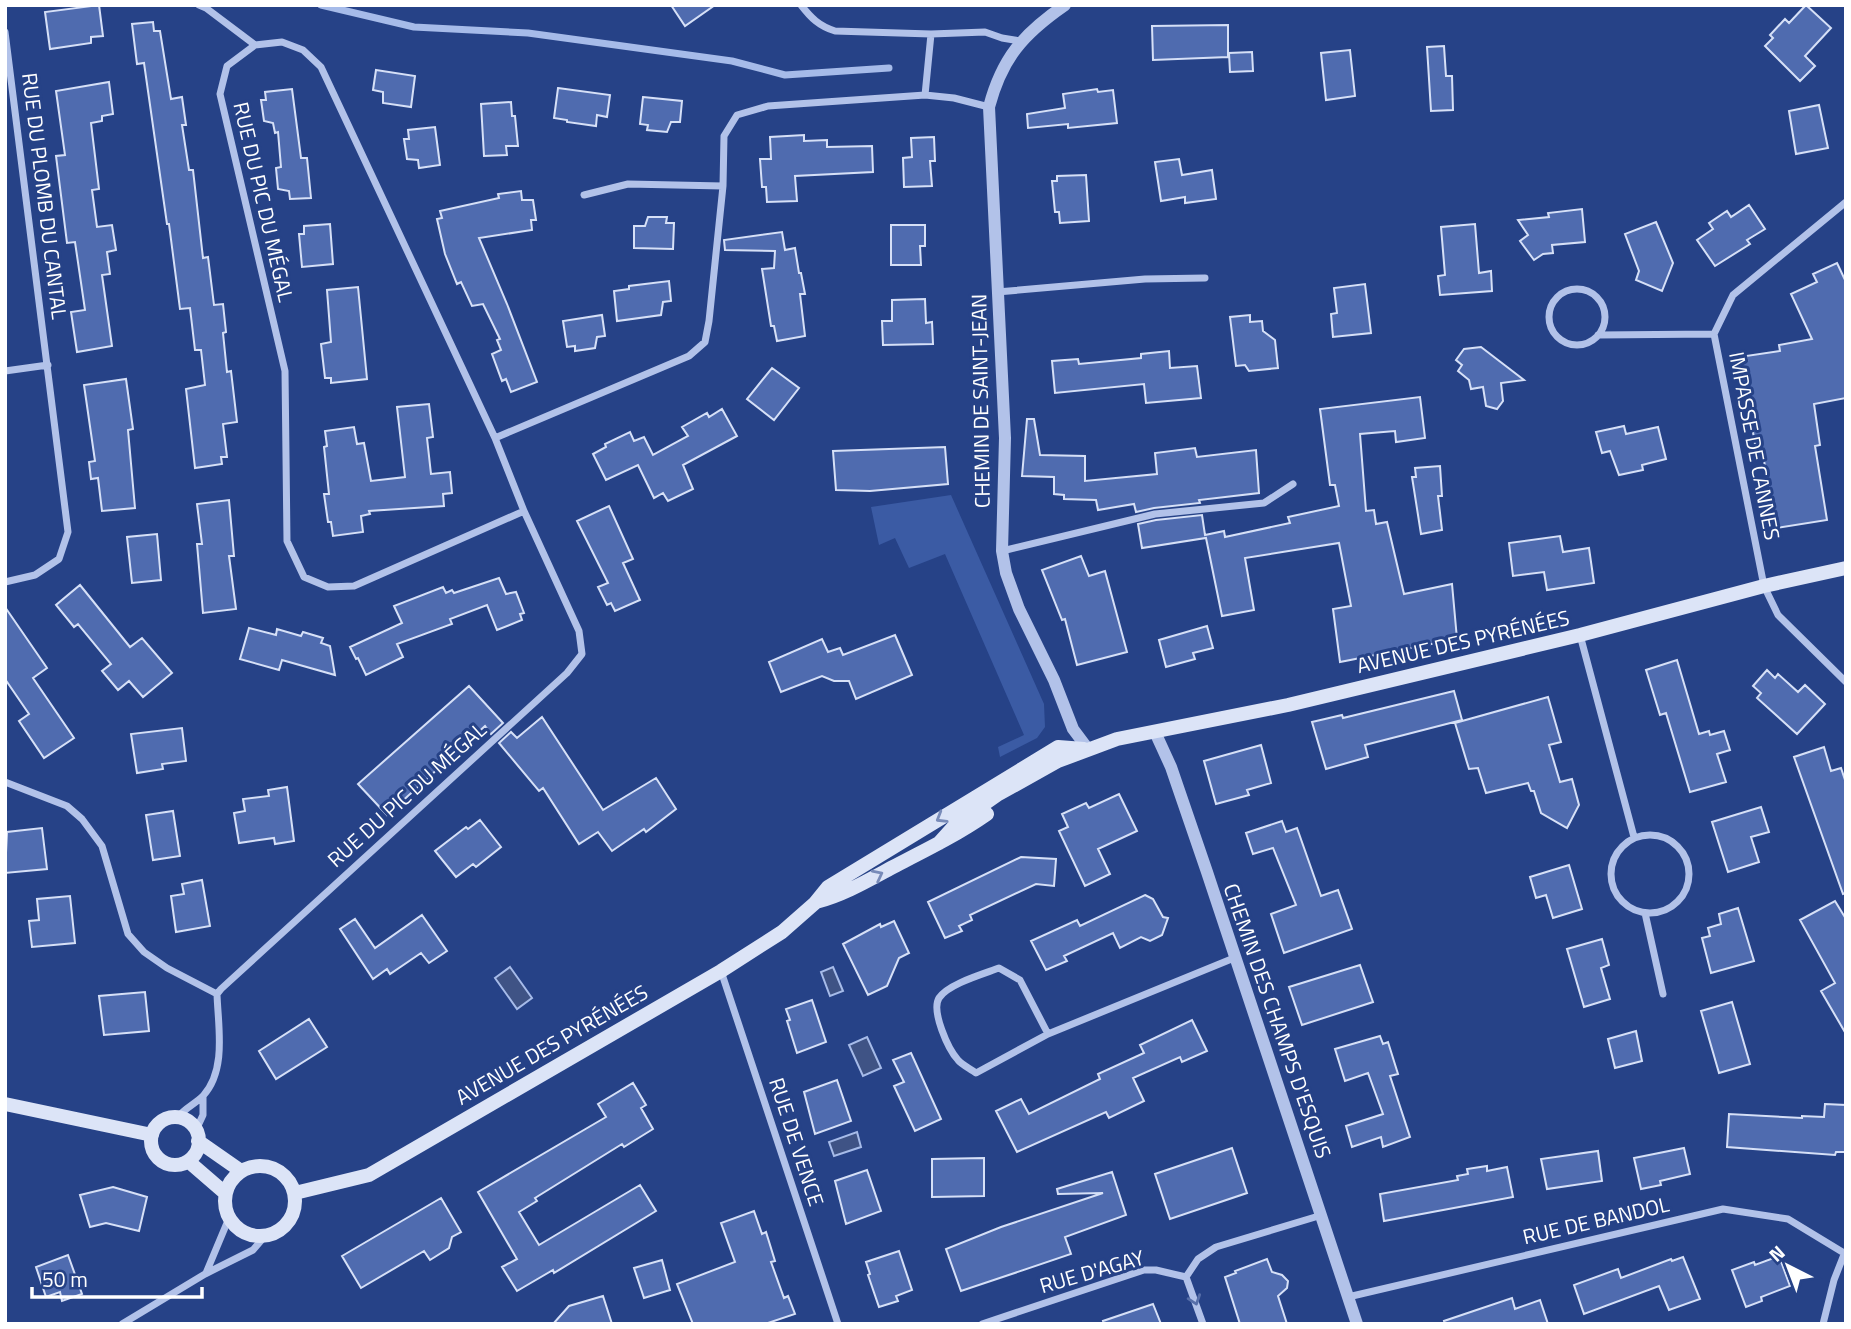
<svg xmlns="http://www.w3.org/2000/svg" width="1851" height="1329" viewBox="0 0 1851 1329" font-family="'Titillium Web',sans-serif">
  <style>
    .green { fill: #3b5ba4 }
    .water { fill: #3f5385; stroke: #a6bbe9; stroke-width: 2 }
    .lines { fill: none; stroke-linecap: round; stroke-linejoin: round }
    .stream { stroke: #a6bbe9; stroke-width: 7 }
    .building { fill: #4f6baf; stroke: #d6e0f7; stroke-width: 2 }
    .minor { stroke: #b2c2e9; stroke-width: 7 }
    .tertiary { stroke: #b2c2e9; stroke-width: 12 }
    .secondary { stroke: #dce4f7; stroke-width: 14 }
    .oneway { stroke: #788bb9 }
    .oneway2 { stroke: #576fa9 }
    .labels { text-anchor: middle; stroke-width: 6; stroke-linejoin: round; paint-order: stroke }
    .street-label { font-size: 21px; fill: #fff; stroke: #264287 }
  </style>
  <rect width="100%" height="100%" fill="#264287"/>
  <path class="green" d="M951,495L1044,704L1045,727L1037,738L1000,757L998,747L1024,735L945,554L909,568L895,538L879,545L871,507Z"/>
  <path class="water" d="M510,967L532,998L517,1009L495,978Z
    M833,967L843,991L830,996L821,972Z
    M867,1037L881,1068L863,1076L849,1045Z
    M857,1132L861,1147L834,1156L829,1142Z"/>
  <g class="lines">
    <path class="stream" d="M321,5L414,27L528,33L732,61L785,75L889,68"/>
  </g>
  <path class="building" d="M99,5L103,36L91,37V43L50,49L45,12Z
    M671,5H715L685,26Z
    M1806,5L1831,28L1805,56L1815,66L1800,81L1765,46L1773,38L1770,35L1785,19L1789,23Z
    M153,22L154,31H160L171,99L182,97L186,125H182L189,170H193L203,258L208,257L214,305L223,304L226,332L223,333L227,372L231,371L237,422L223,424L227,457H221L222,464L195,468L186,389L205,385L201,350H195L190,308L180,309L169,224H167L144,63L137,64L132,24Z
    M1228,25V57L1153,60L1152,26Z
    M1444,46L1446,76H1452L1453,110L1431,111L1427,47Z
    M1350,50L1355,96L1326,100L1321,53Z
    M1252,52L1253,71L1230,72L1229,53Z
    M376,70L415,76L411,107L383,103V92L373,90Z
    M109,82L113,114L102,116V121L91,123L99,189L92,190L97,227L112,225L116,250L107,252L110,274L102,275L112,346L77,352L71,312L85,310L75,242L67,243L56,156L65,155L56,91Z
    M558,88L610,95L607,117L597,115L596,126L567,122V120L554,118Z
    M292,89L301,158H307L311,198L290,199L289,191L278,189L276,168L281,167L278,132L275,133L273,123L264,121L261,100H266L265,92Z
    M1097,89L1098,92L1113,90L1117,123L1068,128V124L1028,128L1027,114L1065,108L1063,94Z
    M643,97L682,101L680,122H671L667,132L647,130L648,125L640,124Z
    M511,102L512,116H515L518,146H506L507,155L484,156L481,104Z
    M1819,105L1828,148L1796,154L1789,111Z
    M435,127L440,165L419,168L418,160L407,159L404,139H409L408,130Z
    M804,135V141L827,140V147L872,146L873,172L795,176L797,201L767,202L766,187H762L760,159H771L770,137Z
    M934,137L935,161H930L932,186L904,187L903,158L912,157L911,138Z
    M1179,159L1182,175L1212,170L1216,199L1185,203V197L1161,201L1155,162Z
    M1086,175L1089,221L1060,223L1059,212H1055L1052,181H1057V176Z
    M521,191L522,200H533L536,220H531L532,230L479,238L507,304L537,382L511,392L506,379L502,381L492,354L501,350L497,340L500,339L483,304L472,306L461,282L457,284L445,254L437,219L442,218L440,211L499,198L498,194Z
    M1749,205L1765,229L1747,240L1750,244L1715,266L1697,240L1713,229L1709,223L1727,211L1731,217Z
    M1582,209L1585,242L1552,245L1553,253L1543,254L1534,260L1520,241L1528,235L1518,220L1549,217L1548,213Z
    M648,217H667L666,223H674L673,249L634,248V226H645Z
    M1656,222L1673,263L1662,291L1636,280L1639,271L1625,234Z
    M330,224L333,264L302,267L299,234H304V226Z
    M1475,224L1479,273L1491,271L1492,291L1440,295L1438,276L1445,275L1441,227Z
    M891,225H925V246H920L921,265H891Z
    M782,232L785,250L795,248L799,273H801L805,294H800L805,336L777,341L774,326H771L762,269L774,268L775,251L725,250L724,240Z
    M1837,263L1846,282V398L1814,404L1820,445L1815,446L1827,520L1776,528L1763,455L1757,456L1741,361L1747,360L1746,356L1780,351L1779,345L1812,339L1791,294L1817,282L1813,274Z
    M669,281L671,301L663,302L661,315L617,321L614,291L629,289V286Z
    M1365,284L1371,333L1333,337L1331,314L1337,313L1334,288Z
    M358,287L367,379L331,383V378H325L321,344L331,342L327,290Z
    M925,299L926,323L932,322L933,344L883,345L882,321H892V300Z
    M602,315L605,336L597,337L595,348L575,351V346L567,347L563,321Z
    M1250,315V322L1262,321L1263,331L1275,340L1278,368L1249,371L1245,365L1236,366L1230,317Z
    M1481,347L1524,380L1501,383L1503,401L1497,409L1486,406L1483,387L1471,389L1469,380L1458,371L1462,365L1456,360L1464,349Z
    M1169,351L1170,368L1197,366L1201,398L1146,403L1144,384L1055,393L1052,361L1078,359L1079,364L1141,358V354Z
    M772,368L799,388L774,420L747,399Z
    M126,379L133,429L128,430L135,508L102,511L98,478L91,479L89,462L95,461L84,385Z
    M1420,397L1425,438L1396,442L1395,431L1360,434L1366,511L1374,510L1376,524L1387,522L1404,594L1452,584L1457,639L1340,662L1333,609L1351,606L1339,543L1245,558L1254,610L1222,616L1206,538L1142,548L1138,524L1156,520L1202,515L1205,535L1224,531L1225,537L1290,523L1288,517L1339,506L1335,485H1330L1320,409Z
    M429,404L433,437L427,438L431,474L450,472L452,493L443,494L444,506L369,511L370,514L361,516L363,532L333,536L331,522H328L324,494H329L324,447L327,446L325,431L354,427L357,444L364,443L371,481L405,477L397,407Z
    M722,409L737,436L683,465L693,489L668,501L663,493L654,498L638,465L606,480L593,454L606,447L605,444L630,432L634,441L644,437L653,455L688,436L682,427L707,413L709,417Z
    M1027,419H1034L1040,455L1085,456V481L1157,474L1155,453L1195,448L1197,457L1256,450L1259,493L1199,500L1200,503L1154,508L1136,512L1134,504L1098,510L1096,500L1064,499V495L1054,494V477L1022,476Z
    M1624,426L1626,434L1658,427L1666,459L1642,465L1643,470L1619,475L1610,451L1602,453L1596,432Z
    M945,447L948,484L870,491L836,490L833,451Z
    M1440,466L1442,496H1438L1442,530L1421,534L1412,477H1416L1415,468Z
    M229,500L234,556H229L236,609L203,613L197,544H202L197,504Z
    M609,506L633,559L623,563L640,600L615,611L611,603L607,605L598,587L608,583L577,521Z
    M157,534L161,580L132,583L127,537Z
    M1560,536L1563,552L1589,548L1594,583L1547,590L1544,572L1513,576L1509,543Z
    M1081,556L1089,576L1105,571L1127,652L1077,665L1065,619L1062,620L1042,570Z
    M499,578L506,594L516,592L524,613L520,614L522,620L497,630L487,605L450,619L452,624L397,644L403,657L366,675L358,658L356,659L350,647L402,623L394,606L443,587L446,593L452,590L454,593Z
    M80,585L130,647L142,638L172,673L143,697L129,681L118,690L102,671L111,664L78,624L74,627L56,605Z
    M5,607L47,668L33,678L74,738L44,758L19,721L29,714L5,679Z
    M1207,626L1213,648L1193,653L1195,659L1166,667L1159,640Z
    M249,628L276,635L277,629L301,636L303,632L323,638L321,643L330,646L335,675L282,660L279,670L240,659Z
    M895,635L912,675L856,699L849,681H834L822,676L781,692L769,662L822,639L828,652L840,648L843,655Z
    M1677,660L1699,734L1709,731L1710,735L1724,731L1730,750L1717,754L1726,782L1690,792L1666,713L1660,715L1646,670Z
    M1767,670L1775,678L1778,674L1798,692L1805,685L1825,704L1797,734L1757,698L1761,693L1753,686Z
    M469,686L503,723L491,734L485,726L387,815L358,784Z
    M1454,691L1462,720L1365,745L1368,757L1326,769L1312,722L1342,715L1343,718Z
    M1548,697L1561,742L1549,745L1560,782L1572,779L1579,805L1567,828L1541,813L1534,791H1531L1528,783L1486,793L1478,768L1469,769L1455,723Z
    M542,717L603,810L656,778L676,809L646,832L644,829L612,851L598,832L579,844L543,788L539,791L499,743L511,732L517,738Z
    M182,728L186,761L162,764L163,769L137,773L131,734Z
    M1261,745L1271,783L1247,790L1249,795L1216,804L1204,761Z
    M1824,747L1831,771L1841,768L1846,783V893L1843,894L1794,757Z
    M287,787L294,841L275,844L274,838L239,843L234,813L245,811L243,799L269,796L268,790Z
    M1119,794L1137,831L1098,849L1110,874L1085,886L1059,831L1068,827L1062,814L1086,803L1089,808Z
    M1761,807L1769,832L1751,837L1759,862L1728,872L1712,822Z
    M173,811L180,856L153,860L146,815Z
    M480,820L501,847L476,867L473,864L456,877L435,851L466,827L468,829Z
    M1282,821L1286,832L1297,828L1321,896L1338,890L1352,929L1284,953L1271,914L1296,905L1273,848L1253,854L1246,833Z
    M42,828L47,869L5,873L7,832Z
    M1021,857L1056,859L1054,886L1036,884L970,915L972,920L959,926L962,931L945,938L928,902Z
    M1569,865L1582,909L1553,918L1546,895L1536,898L1530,877Z
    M202,880L210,926L176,932L171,896L184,894L182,884Z
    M1145,895L1153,899L1163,917L1168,918L1162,935L1150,941L1141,937L1120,948L1113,933L1064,956L1067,961L1046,970L1031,941L1077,920L1080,926Z
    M70,896L75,943L32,947L29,921L39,920L37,899Z
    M1835,901L1846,919V1034L1821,991L1835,983L1800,920Z
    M1738,908L1754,961L1711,973L1702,938L1710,936L1708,928L1721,924L1719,914Z
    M422,915L447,951L429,963L421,953L390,974L387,969L373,979L340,929L355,919L375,948Z
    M894,921L909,953L899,958L887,986L868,995L843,944L880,924L881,927Z
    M1602,939L1609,965L1601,968L1610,999L1584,1007L1567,949Z
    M1360,965L1373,1002L1302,1025L1289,987Z
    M145,992L149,1031L104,1035L99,996Z
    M812,1000L826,1042L797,1053L787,1021L790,1020L786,1009Z
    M1732,1002L1750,1064L1719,1073L1701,1011Z
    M309,1019L327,1047L276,1079L259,1051Z
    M1192,1020L1207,1051L1182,1062L1180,1057L1133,1078L1144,1101L1109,1118L1106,1112L1017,1152L996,1111L1021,1099L1029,1114L1100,1079L1098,1074L1144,1053L1140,1045Z
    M1636,1031L1642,1061L1615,1068L1608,1039Z
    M1380,1036L1383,1044L1388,1042L1398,1074L1390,1076L1410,1137L1383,1147L1381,1137L1352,1147L1346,1126L1383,1114L1368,1073L1345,1081L1335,1049Z
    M911,1053L941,1119L915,1131L894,1086L904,1082L893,1060Z
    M837,1080L851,1121L815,1134L804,1092Z
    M633,1083L646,1105L641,1108L653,1129L624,1147L622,1144L535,1198L537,1201L519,1212L539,1245L640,1185L656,1211L554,1273L553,1270L517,1291L502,1267L517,1259L478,1192L606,1117L598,1104Z
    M1825,1104L1846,1105V1152H1836L1835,1155L1727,1147L1729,1114L1802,1118V1116L1824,1117Z
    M1232,1148L1247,1193L1170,1219L1155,1174Z
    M1684,1148L1690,1174L1660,1181L1661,1185L1641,1189L1634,1158Z
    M1598,1151L1602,1181L1547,1189L1541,1159Z
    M984,1158V1196L932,1197V1159Z
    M1487,1166V1171L1507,1167L1513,1197L1384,1221L1380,1194L1458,1180L1457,1176L1468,1174L1467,1169Z
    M867,1170L881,1211L846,1224L835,1181Z
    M1112,1172L1126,1215L1065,1237L1071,1254L961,1291L946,1249L1001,1227L1103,1193L1058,1194L1057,1189Z
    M113,1187L147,1197L139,1231L106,1223L90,1227L80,1195Z
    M441,1198L461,1232L452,1237L449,1248L430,1260L424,1251L361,1288L342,1256Z
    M754,1211L762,1234L766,1232L775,1261L771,1262L784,1298L788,1296L795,1314L765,1324H693L677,1284L735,1262L721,1223Z
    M899,1251L912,1290L896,1296L898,1301L879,1307L868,1275L870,1274L866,1262Z
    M68,1255L82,1294L62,1301L60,1292L46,1297L36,1267Z
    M1779,1256L1790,1286L1761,1297L1762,1301L1746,1307L1732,1270L1754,1262L1755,1265Z
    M1683,1257L1700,1299L1669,1310L1659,1286L1584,1314L1574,1285L1618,1269L1621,1278L1671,1259L1672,1261Z
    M1267,1259L1272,1272L1282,1275L1288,1281L1287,1288L1278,1296L1287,1324H1240L1225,1277L1236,1273L1235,1271Z
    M662,1260L670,1290L644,1298L634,1268Z
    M603,1296L612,1324H553L569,1306Z
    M1512,1298L1515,1309L1540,1300L1548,1324H1445L1444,1321Z
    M1153,1304L1161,1324H1104L1103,1321Z"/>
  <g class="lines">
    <path class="minor" d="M199,5L206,8L255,45
      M801,5C811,18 819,26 835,31L931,34
      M5,32L68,532L59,559L35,575L5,582
      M925,95L931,34L985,32L1002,38L1020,41
      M584,195L628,184L723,186
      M1846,202L1733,295L1714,334L1764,586L1778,615L1846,682
      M1549 317a28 28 0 1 1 56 0a28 28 0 1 1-56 0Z
      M997,292L1145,279L1205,278
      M1598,335L1714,334
      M5,371L48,365
      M495,438L689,356L705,342L709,321L723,186L724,136L737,115L768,106L925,95L954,98L989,107
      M1002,551L1155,514L1264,503L1293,484
      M1580,635L1634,837
      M5,782L67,806L82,819L102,846L128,934L144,952L167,968L217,994
      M1611 874a39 39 0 1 1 78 0a39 39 0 1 1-78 0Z
      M1645,913L1663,994
      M721,971L838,1324
      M1048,1034L1020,980L999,968C983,974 948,984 939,998C931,1011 948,1049 958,1060C962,1065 971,1069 976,1073L1048,1034L1234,958
      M178,1117C185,1108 195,1104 203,1096C227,1070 218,1026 217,994L221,989L567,673L582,654L579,631L524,511L354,586L328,587L304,577L287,541L285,371L220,94L227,66L255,45L282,42L303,50L321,67L495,438L524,511
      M196,1130L203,1115V1096
      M206,1273L229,1218
      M1186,1277L1198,1259L1216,1247L1322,1215
      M1186,1277L1203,1324
      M1348,1297L1723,1209L1788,1219L1844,1253
      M122,1324L205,1274L253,1250L265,1236
      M982,1324L1144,1270H1156L1186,1277
      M1823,1324L1834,1280L1845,1252"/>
    <path class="tertiary" d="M1065,5C1023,34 1002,58 989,107L1005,438L1002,551L1006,573L1019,609L1054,680L1073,729L1088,749
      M1155,732L1171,767L1207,872L1357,1324"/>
    <path class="secondary" d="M939,843L957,823L997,795L1058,761L1117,739L1288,705L1580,635L1764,586L1846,568
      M816,902C843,895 867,881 891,868C924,851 957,835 987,814
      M5,1104L152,1135
      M151 1141a24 24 0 1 1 48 0a24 24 0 1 1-48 0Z
      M198,1141L241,1171
      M188,1161L225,1193
      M225 1201a35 35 0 1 1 70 0a35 35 0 1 1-70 0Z
      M295,1193L369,1175L721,971L782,932L815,903L828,887L1058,747L1084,749"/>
  </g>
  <defs><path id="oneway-chevron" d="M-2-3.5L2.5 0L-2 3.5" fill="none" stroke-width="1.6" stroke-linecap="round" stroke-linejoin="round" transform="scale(1.75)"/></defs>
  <g class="oneway">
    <use href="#oneway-chevron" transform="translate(941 818) rotate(149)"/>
    <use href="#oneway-chevron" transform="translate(878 875) rotate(-27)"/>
  </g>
  <use class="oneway2" href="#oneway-chevron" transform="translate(1195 1300) rotate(71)"/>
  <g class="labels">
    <g class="street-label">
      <text transform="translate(44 196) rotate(83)" y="7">RUE DU PLOMB DU CANTAL</text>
      <text transform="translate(263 202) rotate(77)" y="7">RUE DU PIC DU MÉGAL</text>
      <text transform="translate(981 401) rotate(-91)" y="7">CHEMIN DE SAINT-JEAN</text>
      <text transform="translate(1754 446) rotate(79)" y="7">IMPASSE DE CANNES</text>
      <text transform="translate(1463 642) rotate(-13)" y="7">AVENUE DES PYRÉNÉES</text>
      <text transform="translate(407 795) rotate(-42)" y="7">RUE DU PIC DU MÉGAL</text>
      <text transform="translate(1277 1021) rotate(71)" y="7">CHEMIN DES CHAMPS D'ESQUIS</text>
      <text transform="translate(552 1045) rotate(-30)" y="7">AVENUE DES PYRÉNÉES</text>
      <text transform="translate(796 1142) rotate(72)" y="7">RUE DE VENCE</text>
      <text transform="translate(1596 1221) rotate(-13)" y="7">RUE DE BANDOL</text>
      <text transform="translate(1092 1272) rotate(-16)" y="7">RUE D'AGAY</text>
    </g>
  </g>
  <rect width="1851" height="1329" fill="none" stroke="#ffffff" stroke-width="14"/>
  <g transform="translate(1788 1266) rotate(318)" stroke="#264287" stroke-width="5" paint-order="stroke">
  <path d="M0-5L12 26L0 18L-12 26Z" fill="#ffffff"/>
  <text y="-10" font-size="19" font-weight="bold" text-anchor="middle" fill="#ffffff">N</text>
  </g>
  <path d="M32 1287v10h170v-10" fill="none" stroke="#ffffff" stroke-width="3.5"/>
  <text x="42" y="1287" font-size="21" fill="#ffffff" stroke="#264287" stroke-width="5" paint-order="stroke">50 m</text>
</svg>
